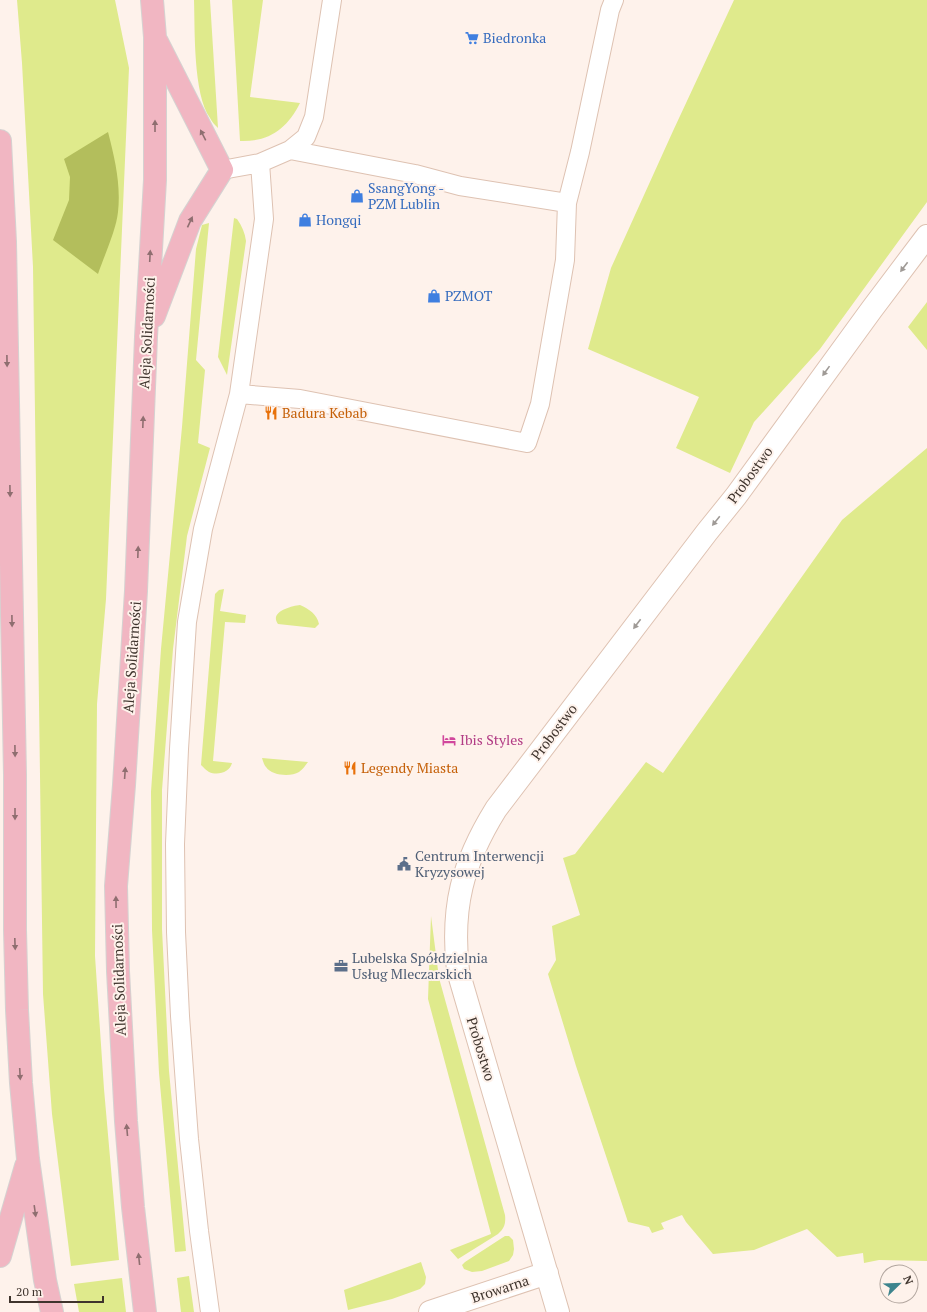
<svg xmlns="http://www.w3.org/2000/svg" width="927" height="1312" viewBox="0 0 927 1312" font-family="'PT Serif',serif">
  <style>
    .green { fill: #dfea8c }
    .forest { fill: #b3be5c }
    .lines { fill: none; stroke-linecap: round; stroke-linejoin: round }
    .service-casing { stroke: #dec2b2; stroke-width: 20 }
    .minor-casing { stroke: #dec2b2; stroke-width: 24 }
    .primary-casing { stroke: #d5d2d1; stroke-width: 24 }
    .service { stroke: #fff; stroke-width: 18 }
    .minor { stroke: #fff; stroke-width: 22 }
    .primary { stroke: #f1b6c2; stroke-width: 22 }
    .oneway { fill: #8f6e70 }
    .oneway2 { fill: #9f9a96 }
    .labels { text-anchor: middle; stroke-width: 4; stroke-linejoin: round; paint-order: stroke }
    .shop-label { font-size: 14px; fill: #366cbe; stroke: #fef2eb; text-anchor: start }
    .street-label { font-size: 14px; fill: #3f342d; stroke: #fef2eb }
    .food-label { font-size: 14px; fill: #c56008; stroke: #fef2eb; text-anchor: start }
    .hotel-label { font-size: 14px; fill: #b23c85; stroke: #fef2eb; text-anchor: start }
    .service-label { font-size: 14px; fill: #4e5e75; stroke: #fef2eb; text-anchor: start }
  </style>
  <rect width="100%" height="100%" fill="#fef2eb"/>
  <path class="green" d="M17,0H115L129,68L106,599L97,704L95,956L104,1089L119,1260L71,1266L52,1114L43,994L33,267L22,63Z
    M194,0H210L218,128C215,125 212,122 210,118C193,94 195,30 194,0Z
    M232,0H263L250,97L300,103C287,129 269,142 240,141Z
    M734,0H927V202L820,349L754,422L730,473L676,448L699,397L588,349L611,268L673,131Z
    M234,218L237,219C242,226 245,233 246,241L227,375L218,357Z
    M209,223L196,360L205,370L198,443L210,448L187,536L173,649L162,790V929L169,1071L186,1251L175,1252L159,1073L152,930L151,792L161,649L182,427L196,249L202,225Z
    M927,302V350L908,327Z
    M927,448V1261L879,1260L864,1263L863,1253L837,1257L807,1229L754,1250L713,1254L686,1222L682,1215L661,1223L664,1229L652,1233L649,1227L628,1222L576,1066L548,974L556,960L552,926L580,915L563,858L575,854L646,762L663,773L842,520Z
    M224,589L220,611L246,615L245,623L225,622L213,761L232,763C230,772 218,776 209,772C206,770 204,768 201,765L215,594L219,590Z
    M300,605C309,609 317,614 319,624L315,628L278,624C269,612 291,606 300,605Z
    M262,758L308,762C305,766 303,769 299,772C291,777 272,776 266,767C264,765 263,761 262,758Z
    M431,916L439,978L505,1215C506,1224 504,1229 498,1234L458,1259L450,1250L491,1234L428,999Z
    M505,1236H509L513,1240L514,1249L513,1255L509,1261L482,1271L472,1272L464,1269L462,1265L465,1262Z
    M421,1262L426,1277L425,1284L420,1289L392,1299L348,1310L344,1290Z
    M189,1276L194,1312H181L177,1278Z
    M122,1278L126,1312H79L74,1284Z"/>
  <path class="forest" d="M108,132C115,159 121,185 118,212C116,231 104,256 98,274L53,240L69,200L70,177L64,159Z"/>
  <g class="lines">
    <g class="service-casing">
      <path id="service" d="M290,150L415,174L460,186L567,203L580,152L610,10L614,0
        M222,170L260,163L290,150L306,137L314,117L332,0
        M239,394L300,399L527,443L540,404L565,260L567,203
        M210,1312L199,1231L189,1139L180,1016L176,932L175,844L179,749L187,622L203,529L239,394L264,219L260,163"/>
    </g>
    <g class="minor-casing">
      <path id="minor" d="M430,1312L547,1273
        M558,1312L458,971C451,907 462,864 496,809L707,532L736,496L872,309L927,236"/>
    </g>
    <g class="primary-casing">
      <path id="primary" d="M0,141L5,242L15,775V930L17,1010L21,1083L28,1159L45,1280L52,1312
        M154,316L190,221L222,170L157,42
        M0,1256L26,1166
        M145,1312L133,1207L126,1121L118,971L116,886L124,785L136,591L146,337L155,180V37L152,0"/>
    </g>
    <use href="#service" class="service"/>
    <use href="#minor" class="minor"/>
    <use href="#primary" class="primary"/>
  </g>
  <defs><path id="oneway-solid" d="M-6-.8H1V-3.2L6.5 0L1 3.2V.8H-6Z"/></defs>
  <g class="oneway">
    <use href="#oneway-solid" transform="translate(155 126) rotate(-90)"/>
    <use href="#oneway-solid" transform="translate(203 135) rotate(-117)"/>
    <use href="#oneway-solid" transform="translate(190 222) rotate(-65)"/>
    <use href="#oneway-solid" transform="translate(150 256) rotate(-87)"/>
    <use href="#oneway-solid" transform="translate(7 361) rotate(89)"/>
    <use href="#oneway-solid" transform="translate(143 422) rotate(-88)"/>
    <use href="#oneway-solid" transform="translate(10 491) rotate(89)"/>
    <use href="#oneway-solid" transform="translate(138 552) rotate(-88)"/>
    <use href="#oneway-solid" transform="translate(12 621) rotate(89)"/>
    <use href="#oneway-solid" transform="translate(15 751) rotate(89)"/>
    <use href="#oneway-solid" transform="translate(125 773) rotate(-86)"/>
    <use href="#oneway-solid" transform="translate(15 814) rotate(90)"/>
    <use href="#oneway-solid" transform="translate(116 902) rotate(-91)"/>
    <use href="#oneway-solid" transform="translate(15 944) rotate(88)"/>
    <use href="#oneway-solid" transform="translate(20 1074) rotate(87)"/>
    <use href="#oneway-solid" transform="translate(127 1130) rotate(-95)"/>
    <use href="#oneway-solid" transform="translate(35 1211) rotate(82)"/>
    <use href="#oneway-solid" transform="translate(139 1259) rotate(-96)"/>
  </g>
  <g class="oneway2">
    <use href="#oneway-solid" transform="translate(904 267) rotate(127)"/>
    <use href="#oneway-solid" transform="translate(826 371) rotate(126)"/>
    <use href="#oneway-solid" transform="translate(716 521) rotate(129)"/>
    <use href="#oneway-solid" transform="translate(637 624) rotate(127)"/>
  </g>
  <defs>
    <g id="supermarket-bare" transform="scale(1.08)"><path d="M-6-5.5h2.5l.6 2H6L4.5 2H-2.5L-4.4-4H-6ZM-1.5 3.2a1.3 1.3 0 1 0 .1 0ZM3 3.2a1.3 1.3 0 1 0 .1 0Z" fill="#3f7fe0" stroke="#fef2eb" stroke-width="2.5" paint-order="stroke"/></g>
    <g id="shop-bare" transform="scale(1.08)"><path d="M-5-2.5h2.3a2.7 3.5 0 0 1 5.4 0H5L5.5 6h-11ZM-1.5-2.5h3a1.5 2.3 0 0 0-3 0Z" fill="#3f7fe0" stroke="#fef2eb" stroke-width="2.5" paint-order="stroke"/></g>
    <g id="restaurant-bare" transform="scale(1.08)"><path d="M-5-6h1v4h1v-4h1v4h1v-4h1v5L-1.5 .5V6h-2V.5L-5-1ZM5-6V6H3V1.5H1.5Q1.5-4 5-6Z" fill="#e8710a" stroke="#fef2eb" stroke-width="2.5" paint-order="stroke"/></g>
    <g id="hotel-bare" transform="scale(1.08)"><path d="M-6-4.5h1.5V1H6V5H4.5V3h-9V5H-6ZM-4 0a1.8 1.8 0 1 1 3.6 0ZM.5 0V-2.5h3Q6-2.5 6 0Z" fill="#d1479c" stroke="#fef2eb" stroke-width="2.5" paint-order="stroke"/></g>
    <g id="civic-bare" transform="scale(1.08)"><path d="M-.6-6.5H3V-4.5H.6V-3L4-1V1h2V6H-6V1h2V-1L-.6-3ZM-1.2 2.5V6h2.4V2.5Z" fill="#5c6f8a" stroke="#fef2eb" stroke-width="2.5" paint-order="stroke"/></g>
    <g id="office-bare" transform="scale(1.08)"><path d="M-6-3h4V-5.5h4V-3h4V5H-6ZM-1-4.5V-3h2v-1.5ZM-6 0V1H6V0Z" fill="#5c6f8a" stroke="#fef2eb" stroke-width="2.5" paint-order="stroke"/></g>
  </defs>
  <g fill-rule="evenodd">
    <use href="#supermarket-bare" x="472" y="38"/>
    <use href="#shop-bare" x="357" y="196"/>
    <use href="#shop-bare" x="305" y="220"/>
    <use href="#shop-bare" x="434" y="296"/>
    <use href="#restaurant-bare" x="271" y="413"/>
    <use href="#hotel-bare" x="449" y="740"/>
    <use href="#restaurant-bare" x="350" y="768"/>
    <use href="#civic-bare" x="404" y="864"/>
    <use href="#office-bare" x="341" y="966"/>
  </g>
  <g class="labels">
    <g class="shop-label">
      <text x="483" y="43">Biedronka</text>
      <text x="368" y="193">SsangYong -<tspan x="368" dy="16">PZM Lublin</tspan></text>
      <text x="316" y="225">Hongqi</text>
      <text x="445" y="301">PZMOT</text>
    </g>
    <g class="street-label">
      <text transform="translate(147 333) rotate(-87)" y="5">Aleja Solidarności</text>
      <text transform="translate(750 475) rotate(-54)" y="5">Probostwo</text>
      <text transform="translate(132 657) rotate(-86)" y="5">Aleja Solidarności</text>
      <text transform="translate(554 732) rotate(-53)" y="5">Probostwo</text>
      <text transform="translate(119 980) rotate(-92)" y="5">Aleja Solidarności</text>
      <text transform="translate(481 1049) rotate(73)" y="5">Probostwo</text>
      <text transform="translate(500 1289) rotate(-18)" y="5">Browarna</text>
    </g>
    <g class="food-label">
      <text x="282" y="418">Badura Kebab</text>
      <text x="361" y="773">Legendy Miasta</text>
    </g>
    <g class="hotel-label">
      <text x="460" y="745">Ibis Styles</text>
    </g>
    <g class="service-label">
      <text x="415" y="861">Centrum Interwencji<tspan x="415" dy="16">Kryzysowej</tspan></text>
      <text x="352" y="963">Lubelska Spółdzielnia<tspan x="352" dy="16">Usług Mleczarskich</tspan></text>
    </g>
  </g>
  <g transform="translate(899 1284) rotate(67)"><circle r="19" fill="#fef2eb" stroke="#b2a69f"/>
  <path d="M0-3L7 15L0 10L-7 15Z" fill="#3d848d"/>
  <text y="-6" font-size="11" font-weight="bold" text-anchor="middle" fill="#3f342d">N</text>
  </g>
  <path d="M10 1296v6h93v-6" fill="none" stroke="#3f342d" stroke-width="2"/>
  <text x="16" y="1296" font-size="12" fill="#3f342d" stroke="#fef2eb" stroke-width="3" paint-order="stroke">20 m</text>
</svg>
